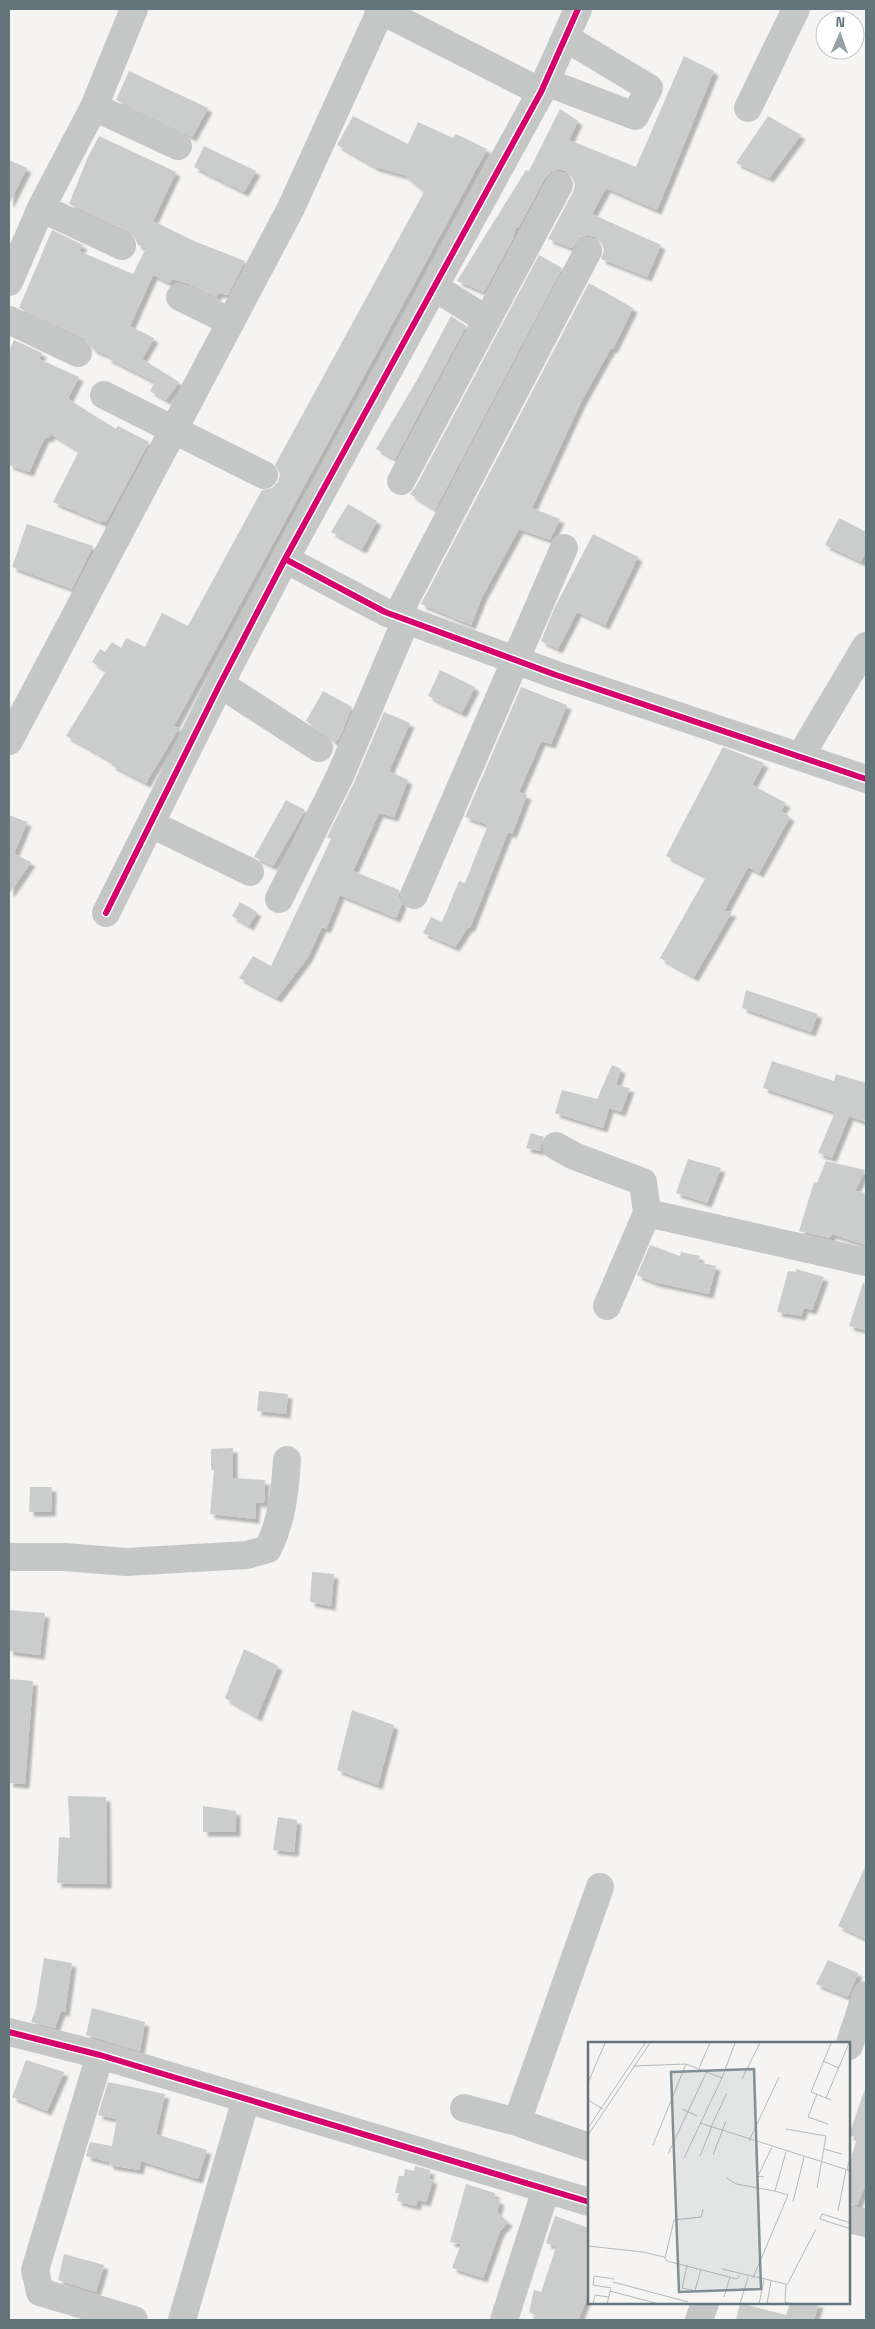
<svg xmlns="http://www.w3.org/2000/svg" width="875" height="2329" viewBox="0 0 875 2329" font-family="'Space Grotesk',sans-serif">
  <style>
    .building { fill: #cbcccc; filter: url(#shadow) }
    .lines { fill: none; stroke-linecap: round; stroke-linejoin: round }
    .minor { stroke: #c5c7c7; stroke-width: 28 }
    .cycleway-casing { stroke: #fff; stroke-width: 9 }
    .cycleway { stroke: #d6006c; stroke-width: 6 }
    .inset-road { fill: none; stroke: #b2b9bc; stroke-width: 1 }
    .view { fill: #828f94; fill-opacity: 0.15; stroke: #828f94; stroke-width: 2.5 }
    .inset-edge { fill: none; stroke: #63757b; stroke-width: 2.5 }
  </style>
  <defs>
    <filter id="shadow"><feDropShadow dx="4.5" dy="4.5" stdDeviation="1" flood-color="#0004"/></filter>
  </defs>
  <rect width="100%" height="100%" fill="#f5f4f3"/>
  <path class="building" d="M684,56L714,71L657,210L606,188L592,214L661,245L647,277L601,259L604,250L601,242L595,237L587,235L580,238L572,248L548,239L573,192L575,185L572,176L566,171L559,169L551,172L545,178L518,228L516,227L512,240L484,292L457,281L526,170L529,171L560,109L578,121L569,140L636,167Z
    M129,71L208,108L192,137L116,100Z
    M353,116L408,144L418,122L453,138L456,134L487,149L174,726L179,728L146,783L111,765L113,762L66,736L106,671L92,662L100,649L105,652L112,642L121,648L126,638L145,647L162,613L188,626L262,490L272,488L278,482L280,474L275,465L424,192L404,175L375,167L337,145Z
    M768,116L801,135L769,178L736,163Z
    M99,136L176,172L153,221L194,241L245,261L228,295L218,293L216,297L187,283L172,279L169,283L153,275L130,326L154,338L142,359L179,382L166,400L150,391L155,382L107,358L109,356L93,349L85,339L19,308L52,230L83,245L79,251L133,274L146,248L138,245L135,238L129,232L69,204L87,159Z
    M204,146L256,171L244,192L194,167Z
    M9,160L27,168L9,204Z
    M539,255L562,268L435,510L410,494L415,488Z
    M589,283L633,308L613,349L611,348L581,402L532,508L560,519L550,540L519,529L482,597L471,625L421,604Z
    M451,316L466,326L395,459L376,449L417,380Z
    M14,340L42,353L39,359L79,377L68,399L116,429L118,426L149,442L106,522H101L53,502L79,451L51,434L48,438L45,437L29,472L9,465V351Z
    M348,504L377,521L362,549L331,532Z
    M839,518L866,532V551L861,562L825,545Z
    M27,524L93,546L72,589L12,567Z
    M593,534L638,557L605,625L577,612L558,649L541,641L554,609Z
    M440,670L475,687L462,713L428,696Z
    M521,687L567,705L551,744L541,741L519,792L527,795L512,834L508,832L470,928L468,927L455,947L423,933L431,917L442,922L459,881L465,883L488,825L465,817Z
    M323,691L352,707L339,739L335,742L306,721Z
    M384,712L410,723L389,771L408,780L394,817L379,813L353,871L399,890V897L402,904L396,918L340,895L326,929L322,927L308,957L277,998L239,978L253,956L271,966L331,839L327,837L354,783Z
    M723,747L764,763L752,785L786,803L781,811L790,817L759,873L748,867L724,911L732,912L694,977L660,958L706,877L666,856Z
    M286,800L305,810L273,866L254,857Z
    M9,815L27,822L14,854L31,862L9,894Z
    M240,902L257,912L249,926L232,916Z
    M746,990L818,1014L811,1032L742,1008Z
    M772,1061L834,1081L836,1074L866,1083V1122L849,1116L832,1158L818,1153L835,1112L763,1088Z
    M612,1065L621,1069L616,1085L630,1088L621,1112L609,1108L603,1128L555,1113L562,1090L597,1099Z
    M531,1133L544,1137L540,1146L541,1151L526,1148Z
    M688,1159L721,1168L707,1203L676,1193Z
    M826,1161L865,1170L855,1191L866,1193V1245L832,1234L830,1238L799,1231L814,1182L817,1183Z
    M650,1245L680,1256L681,1252L700,1256L698,1262L716,1266L709,1294L654,1282L637,1275Z
    M796,1269L824,1277L812,1310L804,1308L801,1316L777,1312L788,1271L796,1272Z
    M863,1283L866,1284V1330L849,1326Z
    M259,1391L288,1394L286,1414L257,1411Z
    M233,1448V1478L265,1480L264,1503L256,1502L255,1519L210,1514L214,1470H211V1449Z
    M30,1487H52L51,1512H29Z
    M312,1572L334,1574L331,1606L310,1602Z
    M9,1610L45,1613L40,1655L9,1651Z
    M244,1649L278,1666L257,1717L225,1698Z
    M9,1679L33,1681L25,1784L9,1783Z
    M352,1710L394,1725L378,1785L337,1770Z
    M68,1796L106,1797L107,1884L57,1883L59,1837L70,1838Z
    M203,1806L236,1811V1832H203Z
    M278,1817L297,1820L294,1852L273,1850Z
    M866,1865V1939L838,1926Z
    M44,1958L72,1963L65,2012L61,2011L55,2028L31,2022L36,2008Z
    M828,1960L858,1973L848,1997L816,1984Z
    M92,2008L145,2022L140,2051L86,2035Z
    M26,2060L64,2072L47,2111L12,2097Z
    M108,2082L165,2094L156,2134L207,2150L198,2179L141,2161L139,2170L109,2165V2162L86,2156L90,2142L112,2146L117,2119L98,2115Z
    M864,2091L866,2092V2184L857,2205L849,2204V2166L857,2138L849,2135Z
    M415,2166L430,2170L429,2179H433L426,2202L418,2200L416,2206L397,2201L399,2193H395L399,2176H404L405,2169L414,2171Z
    M466,2184L495,2193L494,2198L500,2201L497,2212L508,2222L500,2231L483,2278L452,2268L461,2244L450,2242Z
    M555,2216L589,2228V2293L578,2320H533L535,2315L529,2312L534,2290L541,2292L556,2247L546,2243Z
    M64,2254L104,2265L96,2292L58,2280Z
    M740,2303L786,2315L790,2303H819L814,2320H736Z"/>
  <g class="lines">
    <path class="minor" d="M378,9L541,92
      M546,82L635,116L649,88L566,38
      M94,107L178,146
      M748,108L796,9
      M41,208L122,246
      M9,282L41,208L94,107L134,9
      M434,287L487,320
      M180,297L231,322
      M9,320L78,353
      M104,395L264,475
      M401,481L559,185
      M285,559L385,612L556,675L866,779
      M397,616L588,251
      M220,684L319,748
      M9,741L291,208L381,10
      M800,757L866,646
      M151,824L250,872
      M414,895L564,548
      M279,899L340,776L406,620
      M106,913L220,684L285,559L541,92L578,9
      M556,1146L574,1156L643,1182L647,1213L866,1262
      M607,1306L647,1213
      M9,1557H64L126,1562L247,1555L268,1549C282,1520 285,1492 287,1460
      M9,2032L100,2055L589,2202
      M849,2046L866,1995
      M100,2055L35,2270L40,2292L134,2320
      M464,2108L517,2122L589,2147
      M517,2122L600,1887
      M849,2219L866,2223
      M182,2320L246,2099
      M504,2320L546,2189
      M699,2320L705,2303"/>
    <g class="cycleway-casing">
      <path id="cycleway" d="M285,559L385,612L556,675L866,779
        M106,913L220,684L285,559L541,92L578,9
        M9,2032L100,2055L589,2202"/>
    </g>
    <use href="#cycleway" class="cycleway"/>
  </g>
  <g transform="translate(588 2042)">
    <rect width="262" height="262" fill="#f5f4f3"/>
    <path class="inset-road" d="M243,1L223,50L243,58M235,19L251,26M45,24L98,22L134,36M111,26L122,1M154,37L172,1M0,41L17,1M229,52L220,75L240,82M238,56L261,1M0,58L15,67M94,67L109,74M112,81L263,129M0,86L57,1M122,87L139,51M198,87L238,94L229,146M0,93L62,1M161,99L191,35M65,103L98,22M236,107L254,112M80,112L119,29M125,113L138,79M112,114L123,87M96,116L134,36L147,1M259,128L263,112M176,135L170,134L184,105M139,136L148,142L187,149M205,160L216,115M250,169L258,128M263,181L234,172L232,177L263,187M0,204L55,210L76,215L79,219L149,237L152,233M77,216L86,178L113,175L115,167M99,223L94,246L107,249L113,227M134,227L198,242L197,260L204,262M165,236L200,153L187,149L198,110M25,240L100,260M199,243L228,187M23,246L5,243L6,234L26,237M22,249L71,262M136,255L142,235M5,262L7,253L21,255M19,262L23,247M152,262L160,235M171,262L176,238M179,262L183,239"/>
    <path class="view" d="M166,27L173,247L91,250L83,30Z"/>
    <rect width="262" height="262" class="inset-edge"/>
  </g>
  <rect width="875" height="2329" fill="none" stroke="#63757b" stroke-width="20"/>
  <g transform="translate(840 35) rotate(2)"><circle r="24" fill="#ffffff" stroke="#c1c8ca"/>
  <path d="M0-4L9 19L0 12L-9 19Z" fill="#96a1a5"/>
  <text y="-8" font-size="14" font-weight="bold" text-anchor="middle" fill="#63757b">N</text>
  </g>
</svg>
